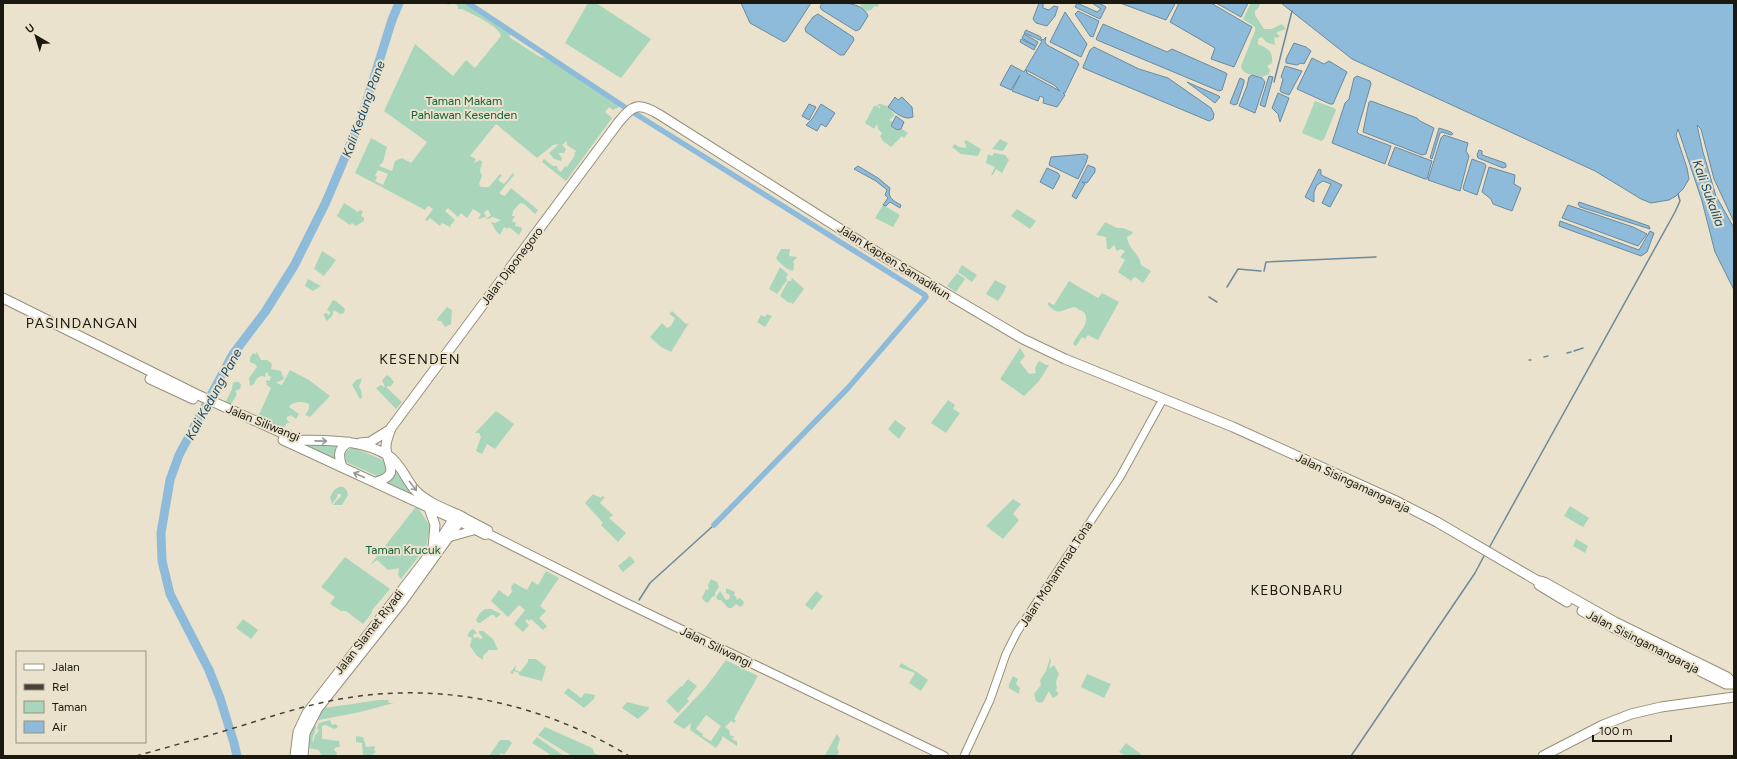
<svg xmlns="http://www.w3.org/2000/svg" width="1737" height="759" viewBox="0 0 1737 759" font-family="Figtree,sans-serif">
  <style>
    .green { fill: #a9d6ba; fill-rule: evenodd }
    .water { fill: #8ebbda; stroke: #6c8a9d; fill-rule: evenodd }
    .lines { fill: none; stroke-linecap: round; stroke-linejoin: round }
    .stream { stroke: #6c8a9d; stroke-width: 1.5 }
    .canal { stroke: #8ebbda; stroke-width: 5.5 }
    .river { stroke: #8ebbda; stroke-width: 9 }
    .tertiary-casing { stroke: #978f7b; stroke-width: 9 }
    .secondary-casing { stroke: #978f7b; stroke-width: 10 }
    .primary-casing { stroke: #978f7b; stroke-width: 11 }
    .trunk-casing { stroke: #978f7b; stroke-width: 11 }
    .tertiary { stroke: #fff; stroke-width: 7 }
    .secondary { stroke: #fff; stroke-width: 8 }
    .primary { stroke: #fff; stroke-width: 9 }
    .trunk { stroke: #fff; stroke-width: 9 }
    .rail { stroke: #464237; stroke-width: 1.5; stroke-dasharray: 5 5; stroke-linecap: butt }
    .oneway { stroke: #989793 }
    .labels { text-anchor: middle; stroke-width: 4; stroke-linejoin: round; paint-order: stroke }
    .park-label { font-size: 12px; fill: #12613b; stroke: #eae2cc }
    .street-label { font-size: 12px; fill: #1b1810; stroke: #eae2cc }
    .water-label { font-size: 13px; font-style: italic; fill: #114766; stroke: #eae2cc }
    .quarter-label { font-size: 14px; letter-spacing: 1px; fill: #1b1810; stroke: #eae2cc }
  </style>
  <rect width="100%" height="100%" fill="#eae2cc"/>
  <path class="green" d="M448,3H465L511,33L509,37L540,57L548,58L621,106L613,110L609,107L605,112L612,118L566,181L542,162L544,159L553,166H557L558,170L561,172L565,166L567,167L575,155L574,154L576,151L567,145V141L562,145L566,149L564,153H558L562,158L561,161L554,159L549,153L559,144L553,145L537,158L496,124L470,156L476,159L474,163L480,160L482,162L480,171L482,176L479,184L481,187H489L500,174L502,175L498,180L504,184L513,173L514,175L500,192V194L505,196L511,188L538,210L535,214L524,204L520,203L513,211L512,216H515L512,221L516,223L515,226L521,227L522,230L519,235L509,227L508,229L504,227L500,235L496,231L491,222L495,223L501,220L493,217L488,219H486L491,215L488,210L484,212L486,217L478,219L481,214L473,209L467,218L461,213L458,217L448,208L445,211L455,220L450,226L452,228L442,223L440,226L430,218L427,221L425,220L433,209L428,206L425,210L355,173L371,138L387,147L383,162L379,166L392,171L395,161L402,158L411,163L427,142L384,111L415,44L453,76L466,60L475,68L501,36C499,26 472,14 462,9H458V6L455,3L447,5ZM378,170L388,174L383,185L375,181L377,177L375,176Z
    M588,3H596L651,39L621,78L619,77L565,43Z
    M860,3H880L877,7L875,6L871,10L867,11L862,9Z
    M1251,3H1260L1259,7L1255,11V15L1264,29H1271L1282,24L1286,29L1277,32V34L1280,36L1277,38L1274,37L1275,45L1266,42L1262,37L1258,39V44C1268,49 1273,50 1272,63L1267,66L1270,70L1269,74L1262,77C1254,74 1243,76 1241,66L1255,31V27L1243,19Z
    M1315,101L1334,108L1336,110L1324,139L1321,141L1302,133Z
    M880,104L887,106L895,115L889,120L893,122L890,126L897,131L902,129L908,133L904,138L902,136L891,147L883,141L880,136L882,133L878,129L877,124L874,129L865,123L874,106H877L880,109V107L877,105Z
    M1000,139L1008,143L1003,151L992,149Z
    M966,140L981,149L978,156L961,154L952,147L955,144L959,147L966,148V145L964,142Z
    M994,153L1005,155L1009,160L1002,173L996,169L993,175H991L995,167L986,163L988,154L992,156Z
    M344,203L358,212L360,210L363,211L361,216L364,218V221L356,226L352,223L350,225L337,216Z
    M883,205L900,215L893,227L875,218Z
    M1017,209L1036,221L1030,229L1011,216Z
    M1105,222L1117,228H1123L1133,232L1132,234L1127,237C1128,249 1140,254 1141,265L1151,271L1143,283L1135,277L1133,278L1131,281L1118,272L1125,260L1120,257L1125,251L1121,249L1117,251L1114,245L1110,249H1107L1106,237L1096,235Z
    M781,249H790L789,256L797,257L793,262L794,265L793,271C787,270 779,263 776,258Z
    M322,251L336,260L324,276L314,269Z
    M962,265L977,275L972,282L958,272Z
    M780,267L788,274L786,277L787,280L777,294L769,289Z
    M957,273L965,279L956,292L947,286Z
    M792,278L804,289L793,304L790,302L789,303L780,296L788,281H791Z
    M308,279L321,286L313,291L305,286Z
    M995,280L1006,286L1005,290L998,301L986,294Z
    M1069,281L1098,298L1102,293L1119,302L1098,340L1088,335L1085,339L1082,337L1076,346L1073,344C1077,333 1090,326 1085,313L1075,307C1061,309 1060,317 1048,305V302L1054,305Z
    M333,300L336,301L345,309L344,313L340,314L334,310L332,316L327,321L323,314L327,313L328,315L330,314V312L327,310Z
    M447,307L452,310L451,324L445,327L441,321H438L437,319Z
    M672,311L686,324L689,323L671,352L661,347L650,337L662,323L667,328L671,326L675,318L669,314Z
    M767,314L772,316L765,327L757,322L761,315L765,317Z
    M1020,348L1025,356L1020,362L1029,374L1036,373L1035,368L1039,361L1046,365H1049L1039,381L1024,396L1000,379Z
    M257,352L261,360H267L272,364L271,369L281,371L284,379L276,383L282,385L290,370L309,380L330,396L310,417L305,415L309,409V404C303,401 293,401 289,407L299,414L296,419L291,415L287,417V420L290,423H287L283,429L258,417L271,388L267,385L266,381L268,380L270,381V378H272L268,375V373L266,372L265,377L262,376C257,377 256,379 254,384L250,386L249,378L257,367L255,364L250,362V358L253,353L257,355L256,353Z
    M387,375L390,377L394,382L391,386L386,387L402,402L396,409L376,388L381,385L384,387H385L382,380Z
    M362,378L359,387L361,390L362,398L360,399L352,385L356,380Z
    M235,382H239L241,385L240,389L235,391L237,394L230,406L225,403L232,389L233,383Z
    M948,400L955,405L953,409L960,413L946,433L931,423Z
    M496,411L514,424L495,449L487,444L482,454L476,451L481,437L479,433H475Z
    M895,420L906,428L899,439L888,429Z
    M301,444L338,445L335,452L336,461Z
    M352,447L383,460L386,468L385,472L380,476H377L346,462L345,453Z
    M397,471L421,500L388,484L393,479Z
    M339,487C345,486 347,490 348,495L342,505H333L339,498L341,497V494H337V497L332,504L330,497L334,490Z
    M593,494L601,498L602,496L605,497L600,503L613,515L609,518L626,533L618,542L601,525L603,523L585,503Z
    M1013,499L1021,504L1013,514L1019,520L1003,539L986,526Z
    M1570,506L1589,518L1583,527L1564,516Z
    M415,508H418L430,526L426,547L401,579L398,575L399,568L388,570L377,560L370,565Z
    M1576,539L1588,546L1585,553L1573,546Z
    M630,556L635,562L623,572L618,566Z
    M345,557L390,589L373,609L371,614L363,624L346,611H341L330,604L335,597L321,587Z
    M546,571L559,578L540,606L546,611L539,618L547,626L543,630L531,619L529,621L527,619L525,621L529,625L523,632L514,624L525,610L519,605L508,617L491,601L499,590L508,597L512,592L511,587L514,583L527,590L532,581L538,585Z
    M711,579L717,582L719,587L715,593V596L712,597L708,603L704,601L702,598L706,589L709,590L708,585Z
    M726,588L735,592L734,595L737,598L736,600L740,598L744,602L743,605L740,607L736,604L732,608H728L721,600H718L716,597L720,591L726,600L729,599L730,595L726,593Z
    M816,591L823,596L812,610L805,605Z
    M485,609H491L501,614L496,618L494,615H491L480,623H478L476,620L480,613Z
    M243,619L258,630L251,639L236,628Z
    M473,629L477,633L473,635L474,638L478,637L480,639L483,638L479,633V631H483L493,639L498,650H489L483,656V660L476,655L470,646L472,638L467,636L470,631Z
    M1050,658L1051,661L1049,669L1054,665L1059,674L1056,682L1057,689L1055,690L1058,692V695L1053,698L1049,691L1043,702L1039,703L1036,701L1034,694L1041,685L1040,680L1046,671Z
    M528,659H536L546,667L542,681L519,675V673L514,671L513,674L510,673L516,665L515,670L520,672L528,662Z
    M726,660L758,676L734,719L736,721L734,723L731,721L725,727L729,730L730,735L735,737L732,738L733,740L737,741V746L722,736V739L716,748L690,730L691,723L684,729L673,722L705,688ZM706,715L721,726L711,741L702,736L703,734L696,729Z
    M901,663L917,672L928,680L921,691L909,683L915,673L899,667Z
    M1087,674L1111,684L1104,698L1081,687Z
    M1013,676L1018,679L1016,684L1020,688L1019,694L1009,688V684Z
    M688,679L697,686L687,699L689,701L678,713L666,701L681,686L682,687Z
    M568,688L581,698L585,693L595,695L594,699L584,708L564,693Z
    M379,700H388L389,703H394L360,712L319,720L317,719L324,708Z
    M627,702L647,707L648,706L649,709L638,719L622,708Z
    M330,720L332,725L336,724L338,727L334,729L326,725L322,726V739L339,741L340,747H336L334,750L337,753L336,756L321,755L319,750L308,748L309,735L313,725L316,726C316,733 311,737 313,743L315,735L319,731L317,728L319,723Z
    M545,727L590,747L593,749L594,753L600,756H572L538,735Z
    M837,734L840,739L837,748L839,752L837,756L825,755Z
    M356,736L363,737L366,747L374,746L375,748L374,750L376,752L371,756H363L362,743L356,742Z
    M537,737L564,756H551L548,753L532,743Z
    M500,740H509L512,743L504,755L501,753L499,756H489Z
    M1126,743L1141,754L1139,756H1126L1119,752Z"/>
  <path class="water" d="M741,3H811L787,40L784,42L750,23Z
    M822,3C836,3 862,0 868,16L860,29L856,31L822,10L820,7Z
    M1039,3H1043V8L1049,10L1054,6L1058,7L1055,16L1047,26L1036,23L1033,19Z
    M1077,3L1097,12L1101,9L1092,3H1099L1106,7L1100,19L1075,7Z
    M1120,3H1174L1175,4L1166,20Z
    M1179,3H1211L1252,27L1234,67L1211,59L1215,48L1170,22Z
    M1216,3H1248L1241,17Z
    M1281,3H1734V222L1714,179L1701,129L1697,125L1703,152L1716,196L1734,228V290L1715,252L1702,201L1678,129L1676,135L1687,168L1689,179L1683,189L1676,196L1669,200L1651,203L1641,199L1595,171L1352,59Z
    M1078,11L1099,21L1093,37L1090,36L1075,14Z
    M1065,12L1087,44L1081,57L1050,42Z
    M818,14L853,37L854,40L844,55H840L806,32L805,28L813,17Z
    M1103,24L1167,52L1172,49L1226,73L1227,74L1222,90L1219,91L1097,40L1096,39Z
    M1026,30L1041,37V39L1043,40L1046,37L1045,42L1047,45L1077,61L1079,64L1065,93H1063L1065,95L1057,107L1043,103L1044,98L1040,96L1038,101L1012,91L1020,75L1011,90L1000,85L1011,65L1024,72L1042,41L1024,33ZM1026,70L1054,85L1060,91L1027,73Z
    M1024,34L1038,42L1034,50L1020,42L1021,39L1035,46L1022,38Z
    M1294,43L1306,47L1311,51L1304,64L1301,63L1297,65L1286,63V59Z
    M1094,47L1139,69L1168,78L1211,108L1214,114L1213,119L1209,121L1083,68V67L1090,50Z
    M1312,58L1324,64L1329,61L1347,72L1333,104H1330L1297,89Z
    M1285,66L1302,71L1289,95L1281,92L1280,90L1283,79L1281,77Z
    M1252,75L1262,78L1265,82L1255,113L1239,106L1247,86L1249,77Z
    M1269,76L1273,77L1265,107L1260,105Z
    M1357,76L1370,81L1371,84L1357,132L1359,134L1391,146L1385,164L1332,143L1345,103L1349,99L1354,78Z
    M1240,78L1244,80V83L1237,104L1234,105L1230,103Z
    M1187,82L1219,96L1220,97L1215,103Z
    M1278,93L1289,98L1280,122L1278,114L1272,108Z
    M895,97L898,100L902,97L912,107L913,117C904,121 895,112 888,107Z
    M1371,101L1417,118L1420,121L1434,128L1426,154L1422,155L1363,132L1369,102Z
    M809,104L816,107L809,120L802,116Z
    M821,104L835,113L826,127L821,124L817,131L806,125L812,119Z
    M896,116L904,122L901,129L897,130L891,126Z
    M1439,128L1451,132L1453,134L1451,135L1442,132L1440,133L1432,159L1430,158Z
    M1444,135L1468,143L1466,151L1469,156L1460,191L1428,180L1441,138Z
    M1395,147L1432,161L1427,179H1425L1388,165Z
    M1479,150L1482,151V155L1505,163L1506,165V167L1503,168L1478,158L1477,155Z
    M1085,154L1088,156L1086,163L1078,179L1049,165L1051,157Z
    M1472,159L1485,164L1486,166L1477,195L1464,190L1463,188Z
    M1088,165L1095,168V172L1087,183L1082,182L1085,184L1076,199L1072,196Z
    M858,166L878,178L890,188C887,197 893,201 901,205L900,208L890,202L886,206L883,205L888,198L885,195L887,190L876,181L854,169Z
    M1489,167L1515,175L1514,184L1521,188L1512,211L1493,204L1491,199L1482,192Z
    M1047,168L1058,173L1060,176L1053,189L1040,182Z
    M1319,169L1321,170V175L1342,185L1330,207L1322,203L1331,184L1323,181L1317,185L1314,192V202L1305,197Z
    M1579,202L1649,226L1650,229L1580,207L1578,204Z
    M1568,205L1633,227L1647,234L1638,246L1562,218Z
    M1560,221L1639,250L1650,231L1654,233L1647,252L1641,256L1559,226Z"/>
  <g class="lines">
    <path class="stream" d="M1274,82L1292,11
      M1264,271L1266,262L1376,257
      M1227,287L1238,269L1261,271
      M1209,297L1217,302
      M1574,351L1583,348
      M1567,353L1571,352
      M1544,357L1548,356
      M1529,360H1531
      M1489,548L1675,212L1680,201L1678,194
      M639,600L650,583L714,525
      M1351,756L1475,573L1485,554"/>
    <path class="canal" d="M468,3L623,106L925,295L926,297L923,301L848,388L714,525"/>
    <path class="river" d="M237,756L234,743L220,698L209,670L170,594L162,561L161,533L170,480L179,455L233,354L265,312L294,266L326,202L361,119L392,20L399,3"/>
    <g class="tertiary-casing">
      <path id="tertiary" d="M964,756L990,700L1006,654L1017,632L1120,477L1163,399"/>
    </g>
    <g class="secondary-casing">
      <path id="secondary" d="M463,517L488,530L489,534L620,600L944,756
        M460,522L485,535L489,534
        M450,537L475,530"/>
    </g>
    <g class="primary-casing">
      <path id="primary" d="M1543,756L1603,725L1631,714L1661,707L1734,697"/>
    </g>
    <g class="trunk-casing">
      <path id="trunk" d="M3,298L196,394L293,438L300,440C331,441 362,439 389,456C401,464 406,480 415,490C427,503 448,510 463,517L402,602L318,708L305,733L303,756
        M150,379L193,399
        M283,440L458,521
        M360,443L370,442L391,429
        M342,467C338,456 338,448 349,442
        M376,482C402,475 386,463 386,447C386,440 389,434 391,428L618,123C633,104 639,102 660,115L886,258L1023,339L1065,359L1233,427L1394,500L1437,522L1536,580L1544,582L1615,622L1727,677L1734,684
        M429,508L435,525L433,548
        M1539,585L1567,602
        M1582,611L1612,627L1726,684H1734
        M295,756L298,732L307,713L433,550L457,514"/>
    </g>
    <use href="#tertiary" class="tertiary"/>
    <use href="#secondary" class="secondary"/>
    <use href="#primary" class="primary"/>
    <use href="#trunk" class="trunk"/>
    <path class="rail" d="M136,756C172,746 208,736 244,725C275,715 307,705 340,699C441,681 542,703 629,756"/>
  </g>
  <defs><path id="oneway-shaft" d="M-6 0H5M1.5-3L5.5 0L1.5 3" fill="none" stroke-width="1.6" stroke-linecap="round" stroke-linejoin="round"/></defs>
  <g class="oneway">
    <use href="#oneway-shaft" transform="translate(321 441) rotate(1)"/>
    <use href="#oneway-shaft" transform="translate(359 475) rotate(-156)"/>
    <use href="#oneway-shaft" transform="translate(413 486) rotate(52)"/>
  </g>
  <g class="labels">
    <g class="park-label">
      <text x="464" y="105">Taman Makam<tspan x="464" dy="14">Pahlawan Kesenden</tspan></text>
      <text x="403" y="554">Taman Krucuk</text>
    </g>
    <g class="street-label">
      <text transform="translate(894 262) rotate(32)" y="4">Jalan Kapten Samadikun</text>
      <text transform="translate(512 266) rotate(-53)" y="4">Jalan Diponegoro</text>
      <text transform="translate(263 423) rotate(22)" y="4">Jalan Siliwangi</text>
      <text transform="translate(1353 483) rotate(25)" y="4">Jalan Sisingamangaraja</text>
      <text transform="translate(1056 574) rotate(-57)" y="4">Jalan Mohammad Toha</text>
      <text transform="translate(369 632) rotate(-52)" y="4">Jalan Slamet Riyadi</text>
      <text transform="translate(1643 642) rotate(27)" y="4">Jalan Sisingamangaraja</text>
      <text transform="translate(716 647) rotate(26)" y="4">Jalan Siliwangi</text>
    </g>
    <g class="water-label">
      <text transform="translate(363 109) rotate(-70)" y="5">Kali Kedung Pane</text>
      <text transform="translate(1709 193) rotate(70)" y="5">Kali Sukalila</text>
      <text transform="translate(213 394) rotate(-61)" y="5">Kali Kedung Pane</text>
    </g>
    <g class="quarter-label">
      <text x="82" y="328">PASINDANGAN</text>
      <text x="420" y="364">KESENDEN</text>
      <text x="1297" y="595">KEBONBARU</text>
    </g>
  </g>
  <rect width="1737" height="759" fill="none" stroke="#1b1810" stroke-width="8"/>
  <rect x="16" y="651" width="130" height="92" fill="#eae2cc" stroke="#979181"/>
  <rect x="24" y="664" width="20" height="6" fill="#ffffff" stroke="#979181"/>
  <text x="52" y="671" font-size="12" fill="#1b1810">Jalan</text>
  <rect x="24" y="684" width="20" height="6" fill="#464237" stroke="#979181"/>
  <text x="52" y="691" font-size="12" fill="#1b1810">Rel</text>
  <rect x="24" y="701" width="20" height="12" fill="#a9d6ba" stroke="#979181"/>
  <text x="52" y="711" font-size="12" fill="#1b1810">Taman</text>
  <rect x="24" y="721" width="20" height="12" fill="#8ebbda" stroke="#979181"/>
  <text x="52" y="731" font-size="12" fill="#1b1810">Air</text>
  <g transform="translate(36 36) rotate(322)" stroke="#eae2cc" stroke-width="3" paint-order="stroke">
  <path d="M0-3L7 15L0 10L-7 15Z" fill="#1b1810"/>
  <text y="-6" font-size="11" font-weight="bold" text-anchor="middle" fill="#1b1810">U</text>
  </g>
  <path d="M1593 735v6h78v-6" fill="none" stroke="#1b1810" stroke-width="2"/>
  <text x="1599" y="735" font-size="12" fill="#1b1810" stroke="#eae2cc" stroke-width="3" paint-order="stroke">100 m</text>
</svg>
